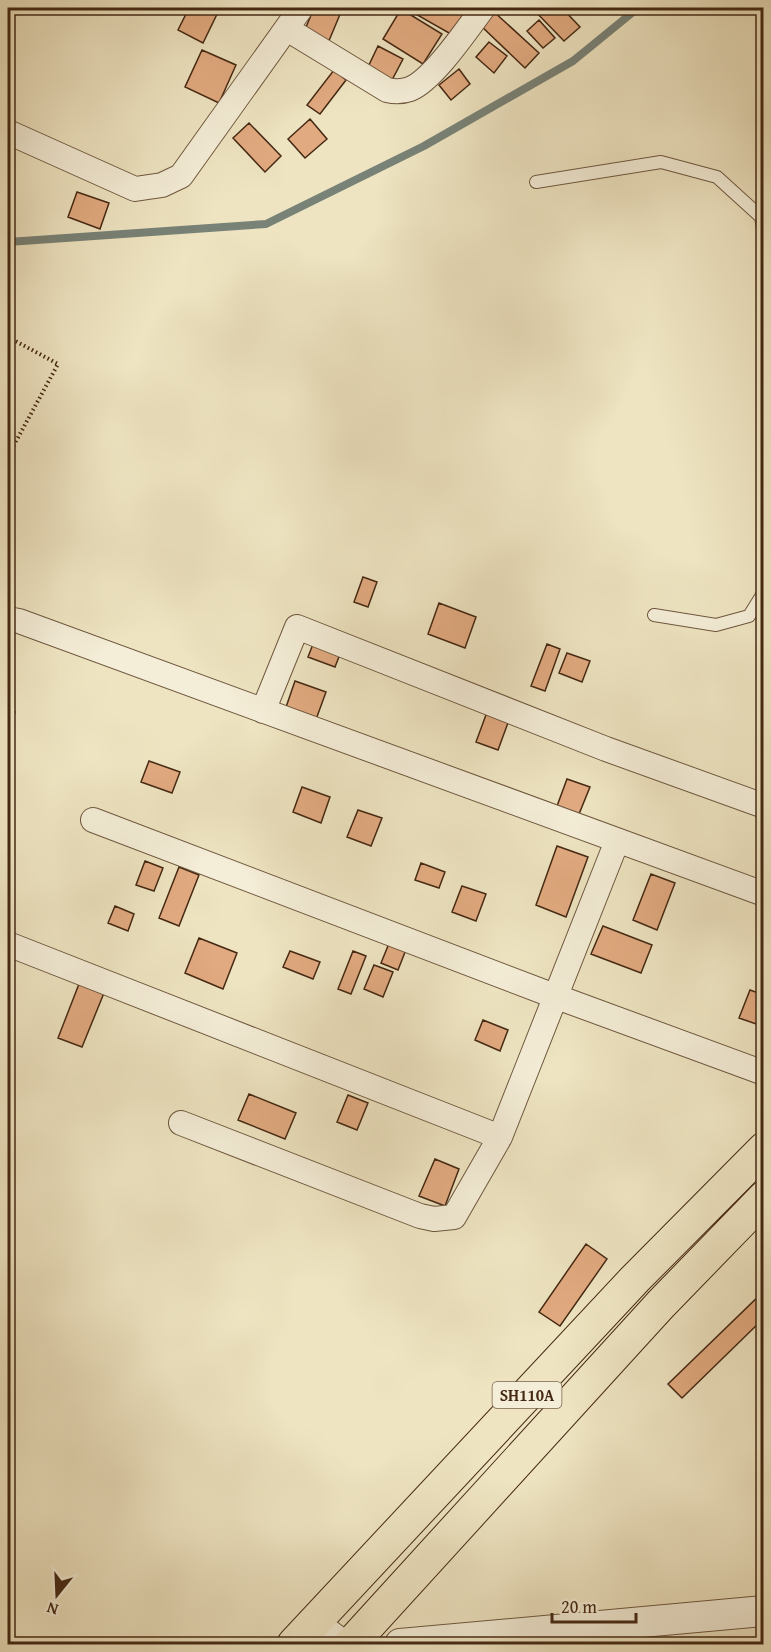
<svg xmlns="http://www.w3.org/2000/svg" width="771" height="1652" viewBox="0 0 771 1652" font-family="'Gentium Book Plus',serif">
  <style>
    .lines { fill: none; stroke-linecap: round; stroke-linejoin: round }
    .stream { stroke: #788277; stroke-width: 8 }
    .building { fill: #e2aa80; stroke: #442813; stroke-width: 1.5 }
    .service-casing { stroke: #6e573e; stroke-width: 14 }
    .minor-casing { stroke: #6e573e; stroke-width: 26 }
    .tertiary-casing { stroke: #6e573e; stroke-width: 32 }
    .primary-casing { stroke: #442813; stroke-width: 35 }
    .path { stroke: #442813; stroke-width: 4; stroke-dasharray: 1.5 3; stroke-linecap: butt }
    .service { stroke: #f4edd7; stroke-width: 12 }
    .minor { stroke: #f4edd7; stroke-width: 24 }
    .tertiary { stroke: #f4edd7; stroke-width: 30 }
    .primary { stroke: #eee4c1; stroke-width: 33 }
    .labels { text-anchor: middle; stroke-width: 5; stroke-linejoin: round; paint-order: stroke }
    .shield { fill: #f4edd7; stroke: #79634e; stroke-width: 1.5 }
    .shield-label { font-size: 16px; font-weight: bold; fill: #442813 }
  </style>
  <rect width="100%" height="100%" fill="#eee4c1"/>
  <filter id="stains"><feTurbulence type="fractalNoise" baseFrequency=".00333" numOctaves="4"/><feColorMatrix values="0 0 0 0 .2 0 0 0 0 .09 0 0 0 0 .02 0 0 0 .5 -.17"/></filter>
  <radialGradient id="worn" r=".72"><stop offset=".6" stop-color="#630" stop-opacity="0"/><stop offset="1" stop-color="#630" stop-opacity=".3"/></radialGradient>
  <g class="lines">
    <path class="stream" d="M8,242L266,224L424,146L573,61L638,8"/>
  </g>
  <path class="building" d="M189,8H220L203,43L178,30Z
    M314,8H331L341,12L328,43L304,32Z
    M414,8H454L468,16L456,37L412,12Z
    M532,8H562L580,27L564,41Z
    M401,9L442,34L423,64L383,39Z
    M492,10L539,53L525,68L479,24Z
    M539,20L555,38L543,48L527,31Z
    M489,42L507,56L494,73L476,57Z
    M378,46L403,59L392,80L368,67Z
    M202,50L236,65L219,103L185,87Z
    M459,69L470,84L451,100L439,85Z
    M334,70L346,80L320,114L307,105Z
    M310,119L327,139L305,158L288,139Z
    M249,123L281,156L265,172L233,138Z
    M77,192L109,203L100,229L68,217Z
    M363,577L377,582L368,607L354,602Z
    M439,603L476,617L465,648L428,634Z
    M315,639L342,649L335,667L308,657Z
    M547,644L560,649L545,691L531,686Z
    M567,653L590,661L582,682L559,673Z
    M295,681L326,692L314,725L284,713Z
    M8,709L15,712L9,730L8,729Z
    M487,712L509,720L498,750L476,742Z
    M149,761L180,772L172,793L141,782Z
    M567,779L590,787L579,814L557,806Z
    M302,787L330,797L321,823L293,812Z
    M358,810L382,818L371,846L347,837Z
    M557,846L588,857L566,917L536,905Z
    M145,861L163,868L154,891L136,885Z
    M421,863L445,872L439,888L415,880Z
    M179,867L199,875L179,926L159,918Z
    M651,874L675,883L657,930L633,920Z
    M462,886L486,894L476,921L452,912Z
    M115,906L134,914L128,931L108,923Z
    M603,926L652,945L641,973L591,954Z
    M199,938L237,953L223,989L185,973Z
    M390,941L407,947L398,970L381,963Z
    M290,951L320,962L313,979L283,967Z
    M353,951L366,956L351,994L338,989Z
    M374,965L393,972L383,997L364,989Z
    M79,984L104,993L82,1047L58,1038Z
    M750,990L764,995L762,1026L739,1018Z
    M483,1020L508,1030L500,1051L475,1040Z
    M249,1094L296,1113L285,1139L238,1120Z
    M348,1095L368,1103L357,1130L337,1122Z
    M435,1159L459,1169L445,1206L419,1196Z
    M586,1244L607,1259L560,1326L539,1312Z
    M762,1293L764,1318L682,1398L668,1384Z"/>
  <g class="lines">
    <g class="service-casing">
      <path id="service" d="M536,182L661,162L717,177L761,217L764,234
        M654,615L716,625L749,616L764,592"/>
    </g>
    <g class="minor-casing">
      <path id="minor" d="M287,29L387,90C396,92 402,92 410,89C433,80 468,28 483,8
        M8,132L135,189L162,185L181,176L301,8
        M8,619L19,621L764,894
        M263,711L297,627L606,749L764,806
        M93,820L557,997L764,1073
        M8,944L500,1137
        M181,1123L420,1216L434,1219L454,1217L500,1137L617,841"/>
    </g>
    <g class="tertiary-casing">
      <path id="tertiary" d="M314,1624L341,1644
        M400,1644L764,1611"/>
    </g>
    <g class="primary-casing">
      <path id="primary" d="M294,1644L635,1279L764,1149
        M351,1644L661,1304L764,1198"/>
    </g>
    <path class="path" d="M8,337L58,364L8,456"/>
    <use href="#service" class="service"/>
    <use href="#minor" class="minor"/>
    <use href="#tertiary" class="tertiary"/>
    <use href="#primary" class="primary"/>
  </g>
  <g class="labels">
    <rect class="shield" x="492.5" y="1382" width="69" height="26" rx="4.5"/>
    <g class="shield-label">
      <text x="527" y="1401">SH110A</text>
    </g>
  </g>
  <rect width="771" height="1652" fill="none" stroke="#eee4c1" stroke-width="30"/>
  <rect x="9" y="9" width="753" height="1634" fill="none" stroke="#442813" stroke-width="3"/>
  <rect x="15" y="15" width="741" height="1622" fill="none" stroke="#442813" stroke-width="1.5"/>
  <g transform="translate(57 1595) rotate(198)" stroke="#f4edd7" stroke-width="4.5" paint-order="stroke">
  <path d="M0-4.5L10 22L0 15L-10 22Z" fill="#442813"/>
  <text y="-9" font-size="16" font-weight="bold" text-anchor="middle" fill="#442813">N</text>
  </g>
  <path d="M552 1613v9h84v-9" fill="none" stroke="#442813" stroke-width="3"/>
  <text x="561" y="1613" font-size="18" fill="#442813" stroke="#f4edd7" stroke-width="4.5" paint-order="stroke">20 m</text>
  <rect width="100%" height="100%" filter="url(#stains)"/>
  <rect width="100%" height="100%" fill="url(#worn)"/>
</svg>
